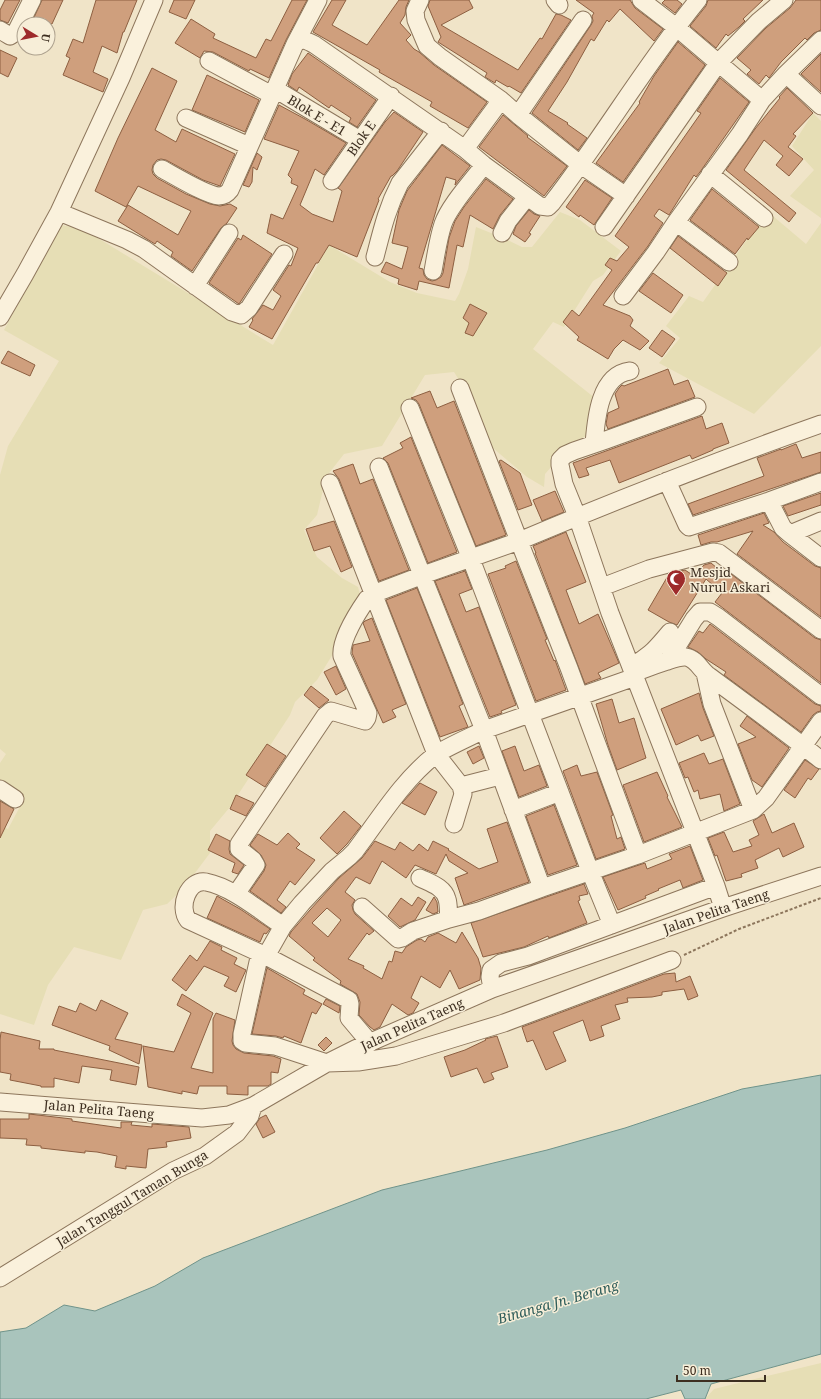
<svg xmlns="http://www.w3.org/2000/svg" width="821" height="1399" viewBox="0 0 821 1399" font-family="'Noto Serif',serif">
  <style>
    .farmland { fill: #e6deb5 }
    .water { fill: #a9c4bc; stroke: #6f938a }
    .building { fill: #cf9f7d; stroke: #8d5f41; fill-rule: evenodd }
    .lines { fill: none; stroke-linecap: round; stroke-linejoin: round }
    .minor-casing { stroke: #8d765c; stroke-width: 19 }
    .path { stroke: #8d765c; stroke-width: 2; stroke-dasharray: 3 2; stroke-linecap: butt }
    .minor { stroke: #faf1dc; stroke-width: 17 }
    .labels { text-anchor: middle; stroke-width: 3; stroke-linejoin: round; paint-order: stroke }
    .street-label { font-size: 13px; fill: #3d2e20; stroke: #f7eed8 }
    .poi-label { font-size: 13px; fill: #3d2e20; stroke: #f7eed8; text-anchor: start }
    .water-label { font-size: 14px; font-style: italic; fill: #2f5d5a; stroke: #f7eed8 }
  </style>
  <rect width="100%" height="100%" fill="#f0e4c8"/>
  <path class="farmland" d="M813,113L821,121V218L790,196L814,170L792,146Z
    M767,211L806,244L821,223V346L754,414L659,363L680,338L666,326L689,296L703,302Z
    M560,212L580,220L621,251L603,275L593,281L564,327L553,322L533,349L595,398L589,435L573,442L545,474L544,487L527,477L487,443L473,402L454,372L425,375L382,446L344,454L326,477L317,515L304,530L317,557L342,578L358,587L362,602L336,649L317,680L295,702L290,715L230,807L210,831V853L183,889L167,904L143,910L121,960L74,947L48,985L34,1025L0,1014V825L8,829L23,801L0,782V763L6,754L0,749V475L8,446L59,361L4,330L61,225L83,229L273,345L329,245L390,282L417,293L455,301L459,294L468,269L476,227L501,237L522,247H532Z
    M821,1363V1399H705L714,1389Z"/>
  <path class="water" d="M821,1075V1354L711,1384L705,1399H685L681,1390L646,1399H0V1332L26,1328L64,1305L95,1311L155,1286L203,1258L382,1190L547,1150L625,1128L742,1089Z"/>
  <path class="building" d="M5,0H20L8,23L0,20V10Z
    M42,0H63L52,24H31Z
    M96,0H137L124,32H123L117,53L102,46L93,72L108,79L103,92L63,75L70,58L66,56L73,39L83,43Z
    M174,0H195L186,19L169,12Z
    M292,0H307L286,40L269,78L250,69L249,71L213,52L204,51L200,58L175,43L191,19L215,34L213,38L256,58L266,39L271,41Z
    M332,0H346L332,25L367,45L399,0H409L406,7L405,15L400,23L411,35L406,40L414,49L419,52L434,65L487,102L468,128L430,106L432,102L379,72L380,70L313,32Z
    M430,0H469L473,8L441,25L518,70L540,38L542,39L556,14L561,15L571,20L521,93L509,86L508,87L496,80L495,83L485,77L487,73L438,42L441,37L428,6Z
    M576,0H630L635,8L663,29L654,41L620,9L609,22L607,20L594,41L591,39L567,82L548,111L568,123L567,124L587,138L578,150L532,113L591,25L593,21L592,16L594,13Z
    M665,0H677L682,4L675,13L662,3Z
    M708,0H763L743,19L745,21L739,27L728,36L726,34L716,48L690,26L706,6Z
    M796,0H821V30L814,33L807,40L805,38L781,62L769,78L766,75L759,84L747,74L751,70L737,58L766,28L790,8Z
    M678,42L705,65L623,182L596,163L640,103L639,102L654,76Z
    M0,50L17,58L8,77L0,73Z
    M308,53L376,100L357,127L349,122L351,118L331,105L329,108L299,87L297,91L288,85L292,74Z
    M821,54V92L801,74Z
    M152,68L177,81L155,130L176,142L182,129L235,154L220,186L203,180L166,160L161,159L157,160L153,165L152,170L153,174L157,178L186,194L210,204L220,206L230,204L237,208L227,223L221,228L192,271L171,256L173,252L157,241L155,244L118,221L128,205L178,235L191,211L138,186L126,207L95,191L118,138Z
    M207,75L259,100L245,132L192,110Z
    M720,78L749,102L700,172L696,177L694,175L669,215L659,209L654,216L663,223L648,246L603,305L630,316L633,320L630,326L649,341L640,350L623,340L614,349L608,359L577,340L579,337L563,322L572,310L579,316L612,270L605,265L610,258L617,261L629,247L615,236L701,113L697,111Z
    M787,88L813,113L793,134L796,136L788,147L803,159L789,176L776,165L783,156L764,140L744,170L796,213L789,222L726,170L755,129L780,98L779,97Z
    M279,105L305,119L346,143L324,175L315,169L300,205L312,214L333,222L342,191L338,188L385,122L394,112L423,132L397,171L392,176H391L378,199L379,200L357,257L329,245L318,263H316L272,339L249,327L253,320L252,319L263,305L273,310L281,296L273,290L289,265L291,266L298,248L267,233L271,214L283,219L298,186L291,183L292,179L288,175L299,151L264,139Z
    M503,115L528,136L527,137L567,166L544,196L479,147Z
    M442,145L470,166L455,185L456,180L446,177L419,268L423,269L424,275L427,279L432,281L436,280L441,277L443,273L449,238L455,221L464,207L486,179L513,199L500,215L493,229L470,215L463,247L457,245L449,288L419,281L417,290L398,284L399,279L381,272L386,262L402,269L408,247L392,243L399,210L407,191Z
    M257,153L262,157L257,170L253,167L252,182L249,187L243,185Z
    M585,180L612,198L594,225L580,215L579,217L566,207Z
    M712,189L759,227L748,240L747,238L735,254L690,220Z
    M529,210L534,214L540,216L529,233L531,234L525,242L513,234L516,226Z
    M243,235L272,254L239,304L209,283L238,238L241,240Z
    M678,236L727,273L718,286L670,248Z
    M653,273L683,295L671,313L639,291Z
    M470,304L487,313L473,336L465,333L469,323L463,318Z
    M662,330L675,339L662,357L649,348Z
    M8,351L35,365L30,376L1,363Z
    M668,369L674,385L688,380L695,397L608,429L606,424L608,413L619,408L615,394L619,388L622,385L624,386Z
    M430,391L437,408L454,401L506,535L476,546L419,404L416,400L411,398Z
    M702,416L706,429L722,423L729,443L713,449V450L692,459L690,455L619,483L610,460L586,468L589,475L579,478L573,463Z
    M411,437L457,552L428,563L388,463L383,458L403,448L400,443Z
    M796,444L802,458L821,452V472L693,515L688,504L764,476L757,458L781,449V450Z
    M501,460L520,473L532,505L518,510L499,461Z
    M353,464L360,484L373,479L409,570L379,581L339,479L333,471Z
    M555,491L564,512L542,521L533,500Z
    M821,493V505L788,516L783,506Z
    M764,513L769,523L763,525L774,532L783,542L815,566L821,568V617L737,554L753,531L717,542H711L701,545L698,535Z
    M334,521L352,567L341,572L330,546L314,551L306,529Z
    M566,532L586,582L566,590L579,624L598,614L619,663L598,673L601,678L585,684L535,553H536L533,546Z
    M516,561L547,639L545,640L554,661L555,660L566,690L536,701L488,574L506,568L505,566Z
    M711,563L729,578L731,574L815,638L821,640V683L715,602L722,593L706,579L677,625L669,622L648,610L669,574L685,570L694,576L704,565Z
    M465,571L472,589L459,594L466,612L479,607L516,705L501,711L502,713L490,717L435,581Z
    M417,588L463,704L459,706L468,727L440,737L386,600Z
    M372,618L406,704L392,710L396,717L383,723L352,653L353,645L370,641L363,623L365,621Z
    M710,624L815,704L821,706V711L817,712L813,715L801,732L724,675L726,672L706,659L698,652L688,647L699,631L703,633Z
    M336,666L346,689L336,695L324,672Z
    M311,686L329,700L319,708L304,695Z
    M699,693L703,708L714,736L701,741L698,735L676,745L661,709Z
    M612,699L619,723L634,718L646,758L617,770L608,745L596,704Z
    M747,716L789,748L762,787L752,780L738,744L756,737L740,726Z
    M267,744L286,756L265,787L246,775Z
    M479,746L484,758L473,764L467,752Z
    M515,746L524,771L539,765L547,786L519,797L502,751Z
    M704,753L709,764L723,759L740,804L724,811L720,794L700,799L698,790L694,792L688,777L685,778L679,763Z
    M805,760L819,769L811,780L808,778L795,798L784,790Z
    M577,765L581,776L597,772L613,815L611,816L617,839L621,837L625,849L596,859L563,771Z
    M657,772L668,796L667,797L682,827L644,842L623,785Z
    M420,783L437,792L425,815L402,803Z
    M236,795L254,803L246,816L230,809Z
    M0,801L14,809L0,838Z
    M554,805L577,865L548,875L526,816Z
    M344,811L361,826L347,844L337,854L320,838Z
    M764,814L772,833L794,823L804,847L783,857L779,848L755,860L758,868L741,874L742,877L726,881L717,855L715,856L708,838L724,832L733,852L752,846L749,840L759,835L753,821Z
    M507,822L529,882L464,905L455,878L468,873L449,861L446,854L436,874L415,865L406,878L382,861L370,884L356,877L345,892L355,900L352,905L353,910L355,914L374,931L369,935L367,933L348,959L364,966L363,968L382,979L389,961L392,962L395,951L402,953L406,947L417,940L421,939L425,942L428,937L438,933L456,943L462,932L478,958L481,968L480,980L459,989L450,970L440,988L421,976L411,998L419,1003L413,1013L408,1015L392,1004L380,1027L374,1030L370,1027L359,1015L360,1002L357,994L340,984L341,981L313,960L315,958L289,936L291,932L310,910L339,878L362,858L375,841L395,850L400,842L413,851L419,844L428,851L433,841L449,849L448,850L479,869L498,862L487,829ZM327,908L341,920L328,937L312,923Z
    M288,833L300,844L296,848L315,860L295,885L290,881L277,900L286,907L281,913L250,891L264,871L266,865L261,855L250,845L258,834L277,845Z
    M216,834L230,841L229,849L230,854L244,865L238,874L232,872L235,863L208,850Z
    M690,846L703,880L683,888L680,880L658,889L659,890L645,896L646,898L618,910L603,877L645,863L647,869L672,859L669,854Z
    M584,884L588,894L579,896L580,900L578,901L587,923L549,938L548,936L524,947L483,957L471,923Z
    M217,896L240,909L270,929L266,934L264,933L260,942L207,918Z
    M418,897L426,902L415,920L400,927L388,916L401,898L412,906Z
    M434,897L437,902L438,912L433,914L426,910Z
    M210,941L222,947L221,950L237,958L234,964L246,970L236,992L224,986L229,977L204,966L186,991L172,980L190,955L197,961Z
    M267,968L305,990L303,994L322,1004L316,1014L312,1012L301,1043L284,1036L283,1038L276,1036L252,1034Z
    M675,973L676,982L690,976L698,996L688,1000L684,989L662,992V995L652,997L627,998L628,1002L615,1005L620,1019L601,1026L604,1036L590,1041L583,1020L553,1032L566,1061L546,1070L533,1040L527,1042L522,1027L664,974Z
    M182,994L213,1013L191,1068L213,1073V1019L216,1013L235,1020L232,1041L233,1045L236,1049L244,1053L273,1056L281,1059L278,1073L271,1072V1084L268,1086H248V1095L227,1094V1086H199L197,1094L182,1091V1094L148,1087L143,1046L174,1052L191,1013L177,1005Z
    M326,999L340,1006L339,1013L323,1004Z
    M101,1000L128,1013L115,1039L142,1045L139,1064L109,1050L110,1046L52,1025L59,1006L76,1012L80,1003L96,1011Z
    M1,1032L40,1041L39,1049H54V1050L139,1067L136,1085L110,1080L112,1070L82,1066L79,1083L54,1078V1087H41V1086L10,1080L11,1074L0,1072V1040Z
    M497,1036L508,1067L491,1073L494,1079L484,1083L477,1068L451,1077L444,1057L465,1050L486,1040L485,1039Z
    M326,1037L332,1043L324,1051L318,1045Z
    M29,1114L72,1119V1121L121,1128V1122H132L131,1125L152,1127V1124L189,1127L191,1138L166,1142L167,1147L148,1149L146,1168L126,1166V1169L115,1167L117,1156L97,1152L85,1151V1153L41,1148V1146L26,1145L27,1139L0,1138V1119H29Z
    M266,1115L275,1132L263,1138L256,1124L260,1118Z"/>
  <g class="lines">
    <g class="minor-casing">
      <path id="minor" d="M420,0L415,11L416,20L427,46L440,57L501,100L518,115L581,165L626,196
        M555,0L559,5
        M641,0L676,27L762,100
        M0,30L10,36L16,32L32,0
        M295,44L318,0
        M209,61L272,95
        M786,74L821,106
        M275,89L360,140
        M518,115L583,20
        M186,118L249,146
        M465,149L501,100
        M162,169C175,176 206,195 219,196C224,196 227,194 230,190L295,44C302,37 308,41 315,45L465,149L484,165L540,206L548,207L552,203C603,137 645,65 698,0
        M710,174L764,218
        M332,181L391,96
        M59,212L127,240L144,249L232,312L241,315L249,308L284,254
        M676,222L729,262
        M604,227L719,62L759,21L784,0
        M502,233L508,221L527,197
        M375,257C382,230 387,208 400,183L441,131
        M433,271C436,255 438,239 443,224C449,206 472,181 484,165
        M195,286L229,233
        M623,296L656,252L676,222L740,134L762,100L786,74L821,40
        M0,317L25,274L59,212L121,78L154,0
        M460,388L519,541C619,499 719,460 821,424
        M697,407L606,440L574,451L565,455L560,460V465L564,484L577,516L610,613L716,886L723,908
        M410,408L471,559L590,871L612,925
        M594,444C596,420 599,375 630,371
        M379,467L484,730L635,677
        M667,481L687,525L689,527L769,501L821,482
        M330,483L436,754L461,786L500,776
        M769,501L783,528L790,534L821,521
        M790,534L821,558
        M602,587L649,569L713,552L719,553L821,630
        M668,661L694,619L700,612H710L718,617L821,696
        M631,666C650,657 657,647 670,632
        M634,673C645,669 676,656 686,657C697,659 701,671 709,676C747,704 784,731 821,760
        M705,673L712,704L753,810
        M0,789L15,799
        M513,810L560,792
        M454,824L463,794L461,786
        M420,878C430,883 444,887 447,899C449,905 448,913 449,919
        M236,894L256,865L253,860L239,849V844L325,716L331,711L365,721L367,718L368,713L342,656C340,640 358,612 367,599L373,594L423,575L519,541L569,668L638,855
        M362,907L398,939L402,938L413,931L449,919L479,911L542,888
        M283,926C260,911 232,887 206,882C188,879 178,907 188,920L266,956L349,1000L350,1004L349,1018L370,1043
        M260,953L242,1034V1041L245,1043L275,1046L327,1063L358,1062L396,1056L504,1023L672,960
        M266,956L283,926L302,903L332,871L349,857L355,851C380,818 402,781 435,755C447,747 470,737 484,730L542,888L638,855L753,810L766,798L821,721
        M492,989L490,977L491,970L501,963L528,956L716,886
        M0,1102L202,1118L229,1115L253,1106L327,1063L355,1049L492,989L723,908L821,876
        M0,1278L173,1171L205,1156L237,1133L250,1116L253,1106"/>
    </g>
    <path class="path" d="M684,955L739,929L821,898"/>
    <use href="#minor" class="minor"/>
  </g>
  <defs>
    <g id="mosque-pin" transform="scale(1)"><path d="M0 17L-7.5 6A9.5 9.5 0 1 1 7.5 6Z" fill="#9e2a2b" stroke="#f7eed8"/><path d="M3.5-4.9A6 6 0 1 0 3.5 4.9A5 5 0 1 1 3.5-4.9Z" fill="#fff"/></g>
  </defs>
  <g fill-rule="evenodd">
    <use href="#mosque-pin" x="676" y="579"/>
  </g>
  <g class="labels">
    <g class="street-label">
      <text transform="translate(317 115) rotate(31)" y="5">Blok E - E1</text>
      <text transform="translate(361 138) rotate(-55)" y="5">Blok E</text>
      <text transform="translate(716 911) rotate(-19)" y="5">Jalan Pelita Taeng</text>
      <text transform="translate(412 1024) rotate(-24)" y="5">Jalan Pelita Taeng</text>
      <text transform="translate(99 1109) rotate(5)" y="5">Jalan Pelita Taeng</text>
      <text transform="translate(132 1198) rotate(-31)" y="5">Jalan Tanggul Taman Bunga</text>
    </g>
    <g class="poi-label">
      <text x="690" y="577">Mesjid<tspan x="690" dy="15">Nurul Askari</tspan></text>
    </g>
    <g class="water-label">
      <text transform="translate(558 1302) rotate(-16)" y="5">Binanga Jn. Berang</text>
    </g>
  </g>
  <g transform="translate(36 36) rotate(100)"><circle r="19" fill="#f7eed8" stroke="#ada18e"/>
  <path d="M0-3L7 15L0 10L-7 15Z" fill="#9e2a2b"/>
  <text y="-6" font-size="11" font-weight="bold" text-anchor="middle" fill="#3d2e20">U</text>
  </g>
  <path d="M677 1375v6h88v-6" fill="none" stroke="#3d2e20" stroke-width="2"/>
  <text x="683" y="1375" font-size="12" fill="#3d2e20" stroke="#f7eed8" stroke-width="3" paint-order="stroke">50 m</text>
</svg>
